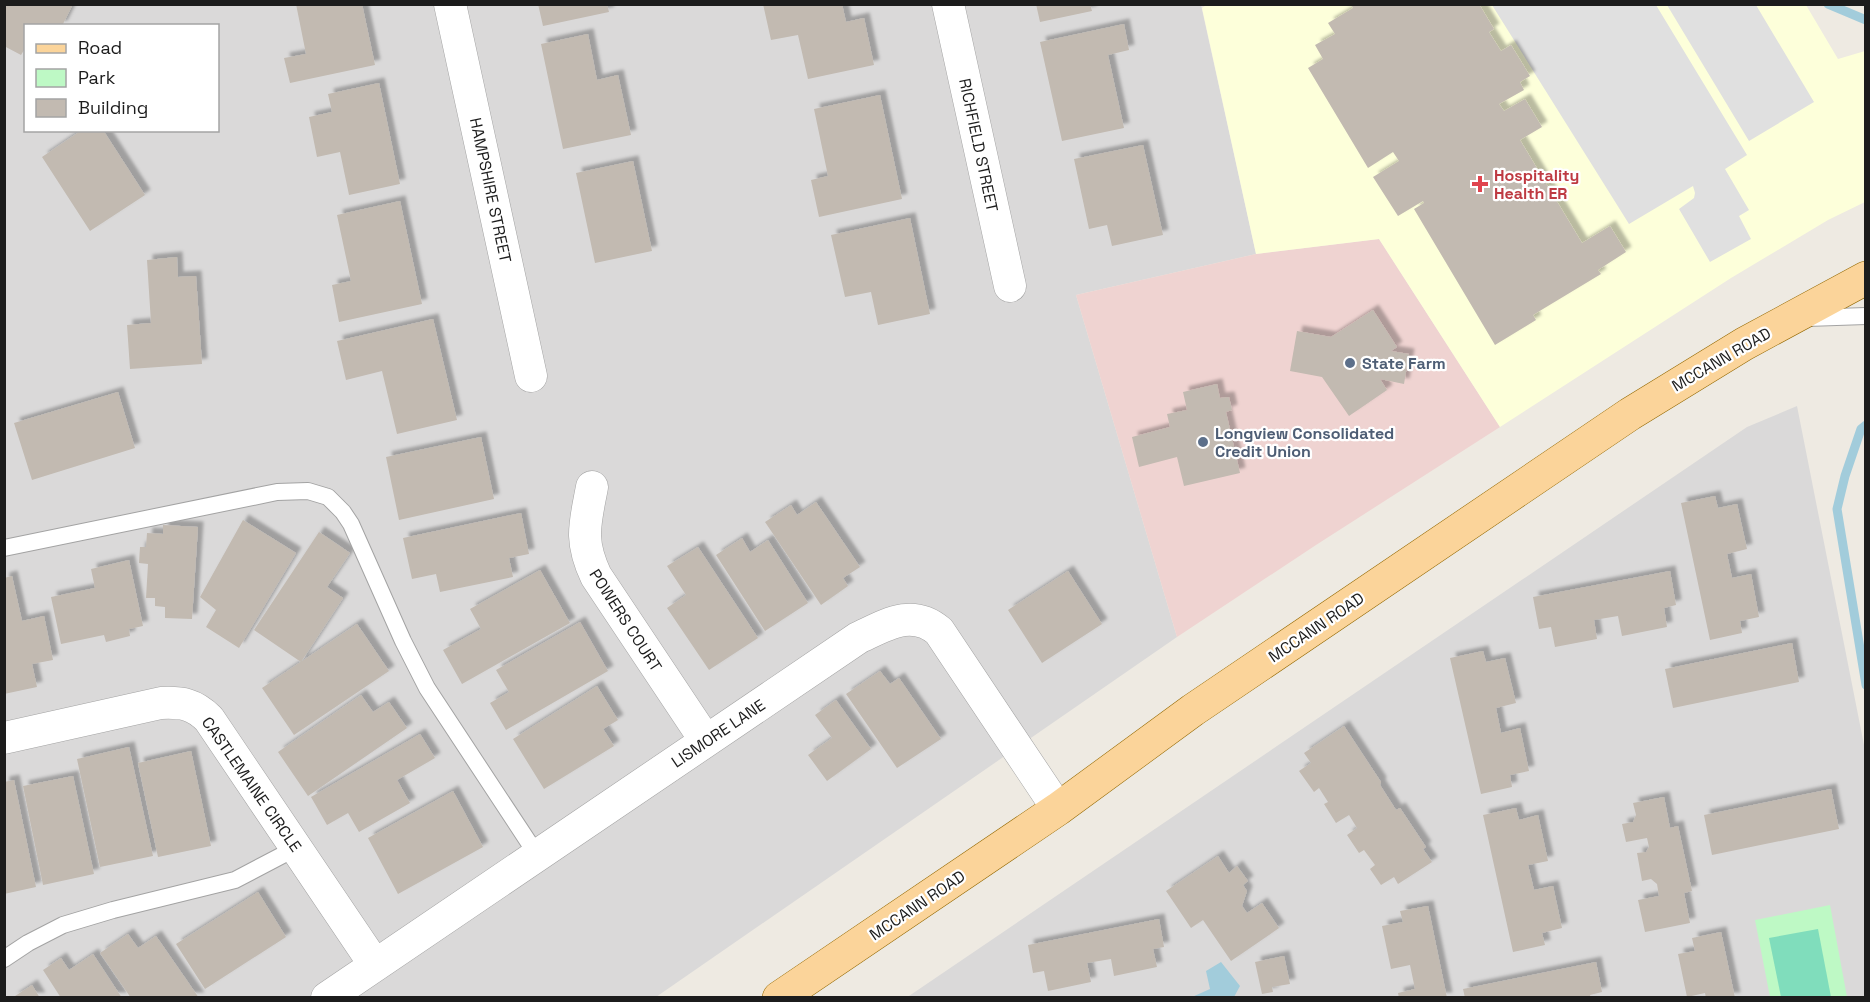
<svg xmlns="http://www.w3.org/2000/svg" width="1870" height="1002" viewBox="0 0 1870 1002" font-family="'Space Grotesk',sans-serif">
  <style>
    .residential { fill: #dad9d9; fill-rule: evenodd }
    .commercial { fill: #efd3d1 }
    .education { fill: #fdffda }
    .park { fill: #bef9c5 }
    .pitch { fill: #80ddbc }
    .parking { fill: #e0e0e0 }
    .water { fill: #a2ccdb }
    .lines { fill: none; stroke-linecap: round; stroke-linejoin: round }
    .stream { stroke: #a2ccdb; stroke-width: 9 }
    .building { fill: #c2bab1; filter: url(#shadow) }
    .service-casing { stroke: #a3a3a3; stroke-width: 18 }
    .minor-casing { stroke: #a3a3a3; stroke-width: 33 }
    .primary-casing { stroke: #936801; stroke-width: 34 }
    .service { stroke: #fff; stroke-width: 16 }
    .minor { stroke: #fff; stroke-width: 32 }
    .primary { stroke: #fbd49a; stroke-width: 33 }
    .health-dot { fill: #e0444e; stroke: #fff; stroke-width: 2 }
    .service-dot { fill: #5c6f8a; stroke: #fff; stroke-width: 2 }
    .labels { text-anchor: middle; stroke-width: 4.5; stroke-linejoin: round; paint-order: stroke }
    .street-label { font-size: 16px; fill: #1c1c1c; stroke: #fff }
    .health-label { font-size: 16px; font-weight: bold; fill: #be3a42; stroke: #fff; text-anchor: start }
    .service-label { font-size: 16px; font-weight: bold; fill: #4e5e75; stroke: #fff; text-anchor: start }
  </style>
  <defs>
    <filter id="shadow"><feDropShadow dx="5.5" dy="-5.5" stdDeviation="1.5" flood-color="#0004"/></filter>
  </defs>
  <rect width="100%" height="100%" fill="#eeeae2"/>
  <path class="residential" d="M5,5H1201L1256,254L1076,295L1177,637L656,997L5,998ZM26,26H218V130H26Z
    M1797,406L1865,750V997L906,998L1747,427Z"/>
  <path class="commercial" d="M1379,239L1500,427L1316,545L1177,637L1076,295L1256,254Z"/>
  <path class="education" d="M1208,4L1806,5L1838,59L1865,51V202L1828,220L1731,278L1500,427L1379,239L1256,254L1202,8Z"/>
  <path class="park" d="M1830,905L1847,997H1770L1755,920Z"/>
  <path class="pitch" d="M1818,929L1831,997H1781L1769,938Z"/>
  <path class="parking" d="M1492,5H1656L1747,155L1725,169L1749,210L1739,216L1751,239L1710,262L1679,209L1694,198L1695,193L1693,186L1629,224Z
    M1667,5H1756L1814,102L1749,141Z"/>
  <path class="water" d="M1221,962L1240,986L1234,997H1192L1210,989L1206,971Z"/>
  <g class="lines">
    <path class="stream" d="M1828,4L1866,20
      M1866,425L1861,429L1845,476L1837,509L1866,685"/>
  </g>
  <path class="building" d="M4,4H73L62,26H26V47L21,55L4,46Z
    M296,4H362L375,65L290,83L284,58L306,54Z
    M538,4H607L609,12L543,26Z
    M763,4H842L846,22L864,18L874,65L808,79L798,35L771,40Z
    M1036,4H1090L1092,11L1040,22Z
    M1351,4H1479L1494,29L1489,32L1501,51L1511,45L1530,76L1520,82L1524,90L1499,104L1504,111L1525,99L1542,127L1520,140L1582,243L1610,226L1626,252L1598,270L1601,274L1533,315L1536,320L1495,345L1414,209L1424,203L1423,201L1398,216L1373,177L1399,161L1393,152L1368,168L1308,68L1323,59L1315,45L1335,34L1328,23L1353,8Z
    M1124,24L1129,50L1108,55L1124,128L1062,141L1040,42Z
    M588,34L597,80L618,75L631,135L563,149L541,44Z
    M379,83L400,184L349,195L340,152L317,157L309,117L332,112L328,94Z
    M880,95L902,199L819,217L811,180L828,176L814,109Z
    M82,130H103L145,195L90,231L42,157Z
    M1143,145L1163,235L1112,246L1107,225L1089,229L1074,159Z
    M633,161L652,251L595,263L576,173Z
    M400,201L422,304L339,322L332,285L351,281L337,215Z
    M910,218L930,314L878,325L871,292L845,297L831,235Z
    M177,257L178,277L196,276L202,364L130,369L127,325L151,323L147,260Z
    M1373,310L1397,347L1391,351L1409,354L1404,384L1380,379L1387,390L1349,416L1322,377L1290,371L1297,331L1331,337Z
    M433,319L457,420L397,434L382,371L346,380L337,341Z
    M1217,384L1220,398L1229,397L1232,410L1226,412L1240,473L1184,486L1177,457L1139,467L1132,437L1170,427L1167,414L1187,410L1183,392Z
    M118,392L135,448L32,480L14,423Z
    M481,437L494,499L399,520L386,457Z
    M1715,496L1718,508L1737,504L1747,549L1727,554L1732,578L1751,574L1759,617L1740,621L1742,633L1710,640L1681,503Z
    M816,502L860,567L843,578L848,586L821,605L765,522L791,505L797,515Z
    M521,513L529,554L509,558L513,577L440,592L436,574L412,579L403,538Z
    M243,520L296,553L239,648L206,627L216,610L200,597Z
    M163,525L198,527L192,619L165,618V607L155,606V598H146L148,564L139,563L140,547H146L147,533L163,534Z
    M319,532L350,553L327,587L343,598L301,662L254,630Z
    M742,538L750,552L768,540L808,603L765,631L716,555Z
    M698,547L758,638L709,670L667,608L686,595L667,566Z
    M129,560L143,626L129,629L130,636L106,642L104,635L61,644L51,597L95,588L91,569Z
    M540,570L570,623L462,684L443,650L481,629L470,609Z
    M1068,571L1102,624L1042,663L1008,610Z
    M1670,571L1676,605L1664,608L1667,627L1622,636L1618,616L1594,620L1597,639L1555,647L1551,627L1539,629L1533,597Z
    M12,576L22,621L44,616L53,660L32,664L37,687L4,694V578Z
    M580,622L608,671L506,730L490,703L509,692L496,670Z
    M357,624L389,671L294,735L262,688Z
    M1792,643L1799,682L1673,708L1665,669Z
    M1483,651L1486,662L1505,658L1516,703L1496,708L1501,733L1520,728L1529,771L1510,775L1512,787L1481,794L1450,658Z
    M880,671L890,684L899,678L941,739L897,768L846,694Z
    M597,686L618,720L603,729L614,746L544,789L513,739Z
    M361,695L373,712L389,702L407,728L308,796L278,752Z
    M836,700L871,749L827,781L808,755L832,738L815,715Z
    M1344,726L1381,782L1380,785L1396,810L1400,808L1426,847L1423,849L1432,862L1398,884L1394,877L1381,885L1370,869L1375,865L1364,850L1359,853L1347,835L1357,828L1349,815L1336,823L1324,804L1328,802L1319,788L1314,792L1299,771L1311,763L1304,753Z
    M420,734L435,758L397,780L410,803L359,832L348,813L327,825L311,797Z
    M129,747L153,856L100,867L77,759Z
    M191,751L211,846L158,857L138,763Z
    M73,776L94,874L43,885L23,786Z
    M14,780L36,887L4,894V782Z
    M1831,789L1839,829L1712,855L1704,815Z
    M453,791L483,847L398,894L368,838Z
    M1664,797L1670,828L1678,826L1692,891L1684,893L1690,923L1645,932L1638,900L1659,896L1657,884L1651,879L1642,881L1637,853L1646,852L1649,847L1647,838L1626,842L1622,824L1633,822L1636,815L1633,803Z
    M1516,808L1519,820L1538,815L1548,861L1528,865L1534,890L1553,886L1562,928L1542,933L1545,945L1513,952L1483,815Z
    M1218,856L1229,873L1237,866L1248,881L1243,885L1247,891L1242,906L1247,913L1262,903L1279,928L1231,961L1203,920L1191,928L1166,891Z
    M258,892L286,937L205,989L176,944Z
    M1428,906L1447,998H1399L1398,993L1415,989L1410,965L1391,969L1382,926L1403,922L1400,911Z
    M1159,919L1164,947L1153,949L1157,967L1114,976L1111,959L1087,963L1091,982L1048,991L1044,971L1033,973L1028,945Z
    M1721,932L1735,998H1706L1705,993L1687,997L1678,954L1695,951L1692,938Z
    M128,934L138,948L156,936L199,998H131L100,953Z
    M93,954L122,998H61L43,970L61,958L69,970Z
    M1284,956L1290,984L1272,987L1273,992L1262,994L1255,962Z
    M1596,962L1602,992L1590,995L1591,998H1465L1463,989Z
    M32,985L40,998H12Z"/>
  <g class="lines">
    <g class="service-casing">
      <path id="service" d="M1807,318L1866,316
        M4,548L277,492L308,491L328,497L343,512L351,524L403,641L427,688L537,855
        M4,959L28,943L63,925L113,910L235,880L296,848"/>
    </g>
    <g class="minor-casing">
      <path id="minor" d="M450,4L531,376
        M948,4L1010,286
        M592,487C585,524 579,540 596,576L706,741
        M4,738L161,703C182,702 194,704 209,719L375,965
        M327,998L858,638C886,625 912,608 939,631L1058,809"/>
    </g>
    <g class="primary-casing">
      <path id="primary" d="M779,998L1058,809L1193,710L1630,414L1744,344L1866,278"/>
    </g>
    <use href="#service" class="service"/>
    <use href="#minor" class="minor"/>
    <use href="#primary" class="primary"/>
  </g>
  <path class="health-dot" d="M1477 175h6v6h6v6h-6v6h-6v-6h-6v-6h6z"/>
  <g class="service-dot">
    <circle cx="1350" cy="363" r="6"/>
    <circle cx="1203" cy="442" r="6"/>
  </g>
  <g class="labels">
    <g class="street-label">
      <text transform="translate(979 145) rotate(78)" y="6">RICHFIELD STREET</text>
      <text transform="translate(491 190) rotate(78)" y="6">HAMPSHIRE STREET</text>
      <text transform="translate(1721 359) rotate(-30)" y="6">MCCANN ROAD</text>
      <text transform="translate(626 620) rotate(57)" y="6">POWERS COURT</text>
      <text transform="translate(1316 627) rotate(-34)" y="6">MCCANN ROAD</text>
      <text transform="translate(718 733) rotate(-34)" y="6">LISMORE LANE</text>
      <text transform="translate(252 784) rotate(55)" y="6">CASTLEMAINE CIRCLE</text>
      <text transform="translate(917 905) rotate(-34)" y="6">MCCANN ROAD</text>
    </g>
    <g class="health-label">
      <text x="1494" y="181">Hospitality<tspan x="1494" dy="18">Health ER</tspan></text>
    </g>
    <g class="service-label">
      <text x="1362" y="369">State Farm</text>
      <text x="1215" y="439">Longview Consolidated<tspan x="1215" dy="18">Credit Union</tspan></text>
    </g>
  </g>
  <rect width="1870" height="1002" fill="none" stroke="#1c1c1c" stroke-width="12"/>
  <rect x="24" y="24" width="195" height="108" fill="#ffffff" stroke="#a4a4a4" stroke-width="1.5"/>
  <rect x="36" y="44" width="30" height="9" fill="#fbd49a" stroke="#a4a4a4" stroke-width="1.5"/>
  <text x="78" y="54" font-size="18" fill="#1c1c1c">Road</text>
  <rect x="36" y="69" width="30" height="18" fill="#bef9c5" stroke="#a4a4a4" stroke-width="1.5"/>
  <text x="78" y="84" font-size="18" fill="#1c1c1c">Park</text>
  <rect x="36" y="99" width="30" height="18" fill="#c2bab1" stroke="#a4a4a4" stroke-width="1.5"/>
  <text x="78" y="114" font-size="18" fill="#1c1c1c">Building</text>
</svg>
